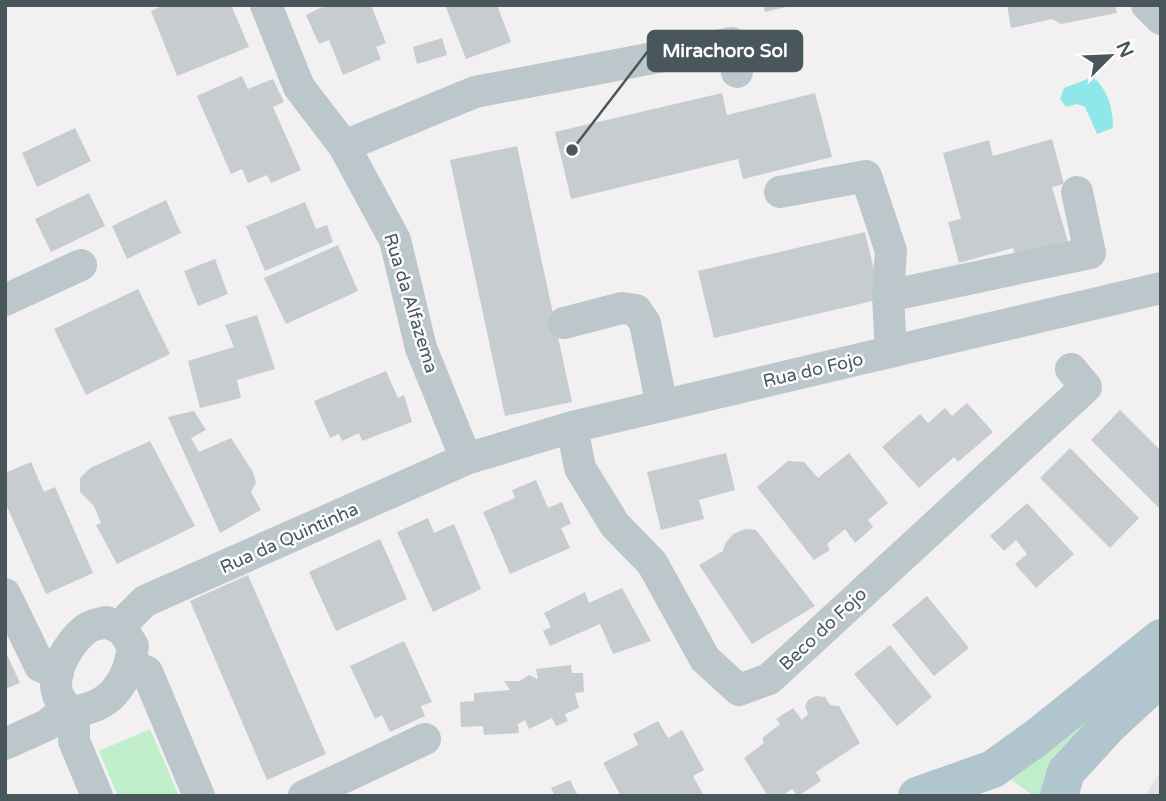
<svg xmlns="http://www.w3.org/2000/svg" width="1166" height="801" viewBox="0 0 1166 801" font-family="'Varela Round',sans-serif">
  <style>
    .education { fill: #e4e1e2 }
    .green { fill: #c1eeca }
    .water { fill: #8fe7ea }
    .building { fill: #c7ccd0 }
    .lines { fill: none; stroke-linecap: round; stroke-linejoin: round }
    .minor { stroke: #bcc7cc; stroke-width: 32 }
    .major { stroke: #b1c5ce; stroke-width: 38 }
    .labels { text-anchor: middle; stroke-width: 5; stroke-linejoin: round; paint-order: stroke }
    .street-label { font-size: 18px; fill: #49575d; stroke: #fff }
    .leader { fill: none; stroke: #49575d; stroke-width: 2.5 }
    .callout-dot { fill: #49575d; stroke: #fff; stroke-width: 2.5 }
    .callout { fill: #49575d; stroke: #49575d; stroke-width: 2.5 }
    .callout-label { font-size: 19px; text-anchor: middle; font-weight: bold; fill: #fff }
  </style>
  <rect width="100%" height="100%" fill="#f3f0f1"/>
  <path class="education" d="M1161,770V796H1145Z"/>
  <path class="green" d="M1113,701L1039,796H1034L1011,780Z
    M150,729L179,796H118L99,751Z"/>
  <path class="water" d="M1093,77C1108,90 1113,108 1113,128L1097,134L1085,107L1077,104L1066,107L1060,99L1064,88Z"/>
  <path class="building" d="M164,5H231L249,47L177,76L151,11Z
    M326,5H371L386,43L376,47L381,59L343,75L329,40L319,44L306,15Z
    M445,5H497L511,42L466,59Z
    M763,5H790V6L765,12Z
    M1007,5H1115L1117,13L1061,24L1052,19L1011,28Z
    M442,38L447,55L417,64L413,47Z
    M242,76L248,89L273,79L284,102L273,107L301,170L271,183L267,175L248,183L242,169L231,174L197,96Z
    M722,93L727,115L815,93L832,157L743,179L738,159L571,199L555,132Z
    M75,128L91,161L37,187L22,153Z
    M1052,139L1064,184L1052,187L1068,242L1015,256L1013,248L959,263L948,222L961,219L943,153L989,140L993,156Z
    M517,146L572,402L505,416L450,160Z
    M89,193L105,226L51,252L35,219Z
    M166,200L181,233L127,259L112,226Z
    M305,202L316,229L327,225L333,242L265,271L246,226Z
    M865,232L881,299L714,338L698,271Z
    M338,245L358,291L286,324L264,278Z
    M215,259L228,294L198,306L184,271Z
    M138,289L170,354L86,395L54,329Z
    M257,315L275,369L237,380L241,398L200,408L188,361L234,347L225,325Z
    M386,371L398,398L404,395L412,422L362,441L359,433L342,441L339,434L330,438L314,401Z
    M967,403L993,432L958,462L954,457L919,488L882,447L920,414L928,423L945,408L952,416Z
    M1120,410L1161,451V510L1091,440Z
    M194,411L206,430L191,438L199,452L231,438L253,472L256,483L251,492L261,510L220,533L168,417Z
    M150,441L195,526L117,564L96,525L101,523L94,506L80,492V478L90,468Z
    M1070,448L1139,518L1110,548L1040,478Z
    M726,453L735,490L699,500L704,519L661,530L647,472Z
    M849,453L888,503L868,520L873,527L855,543L845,529L827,544L830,550L814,560L757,487L788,461L804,462L818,478Z
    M31,462L44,492L55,487L93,573L46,594L5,502V473Z
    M536,480L548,508L562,502L571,524L561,528L570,548L510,574L483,512L515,498L512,490Z
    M1027,503L1074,554L1036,588L1015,564L1027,554L1016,540L1004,551L990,536Z
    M428,518L434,533L454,524L481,589L433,612L397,532Z
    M745,529L756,530L815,606L752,644L699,565L723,551L725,544L733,534Z
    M380,539L407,599L336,631L309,572Z
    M248,575L326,754L267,780L190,601Z
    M622,588L651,641L613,654L600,624L550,646L543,631L551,627L544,613L585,592L589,603Z
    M927,596L969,648L934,676L892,625Z
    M404,641L432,702L421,706L425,716L390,732L382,715L375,719L350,666Z
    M890,645L932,697L897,726L854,674Z
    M5,650L20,683L5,689Z
    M571,665L572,673H583L584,692L575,693L579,708L565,714L568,721L556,726L552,718L529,729L525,720L518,724L519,733L484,735L483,726L461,727L460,702L474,701V693L510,690L504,681H520L529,675L538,679L536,669Z
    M816,696L825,697L830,705L839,706L860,743L816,772L821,781L798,796L792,789L782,796H768L744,758L764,743L762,738L780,724L776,719L793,708L802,720L808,714L805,706L808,700Z
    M658,721L668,738L682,730L704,770L693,776L704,796H621L603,763L638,745L633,734Z
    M570,780L578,796H555L551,788Z"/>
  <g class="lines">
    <path class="minor" d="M266,5L299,87L344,146L395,240L421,348L466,459
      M1147,5L1161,19
      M344,146L475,92L732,43L737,72
      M780,192L866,176L891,251L888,296L891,352
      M888,296L1090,253L1077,192
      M5,300L81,265
      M564,323L622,308L636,310L645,323L662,406
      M572,427L580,468L615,525L652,563L705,659L739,690L769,679L1086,387L1071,369
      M5,594L40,666L58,673
      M106,622L122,629L133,646C130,673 117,700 89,708C83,710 74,713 68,708C41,688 65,645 86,629C91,625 99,624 106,622Z
      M122,629L129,617L145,601L466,459L572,427L1161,288
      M131,665L147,672L199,796
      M74,711V741L97,796
      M5,744L47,725L68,708
      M304,796L425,739"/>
    <path class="major" d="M917,796L993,769L1036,738L1161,638
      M1059,796L1066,772L1109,725L1161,677"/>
  </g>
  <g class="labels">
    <g class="street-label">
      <text transform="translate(411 303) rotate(73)" y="6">Rua da Alfazema</text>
      <text transform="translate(813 370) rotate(-13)" y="6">Rua do Fojo</text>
      <text transform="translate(289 538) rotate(-24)" y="6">Rua da Quintinha</text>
      <text transform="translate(823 629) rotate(-43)" y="6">Beco do Fojo</text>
    </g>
  </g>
  <path class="leader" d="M572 150L648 51"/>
  <circle class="callout-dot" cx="572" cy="150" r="7"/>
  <rect class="callout" x="648" y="31" width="154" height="40" rx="7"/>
  <g class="callout-label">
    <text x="725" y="57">Mirachoro Sol</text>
  </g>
  <rect width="1166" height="801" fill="none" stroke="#49575d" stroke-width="14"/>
  <g transform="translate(1110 56) rotate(66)" stroke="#ffffff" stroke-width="5" paint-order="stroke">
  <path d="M0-5L12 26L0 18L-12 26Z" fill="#49575d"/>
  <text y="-10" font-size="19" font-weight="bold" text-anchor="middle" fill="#49575d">N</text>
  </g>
</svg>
